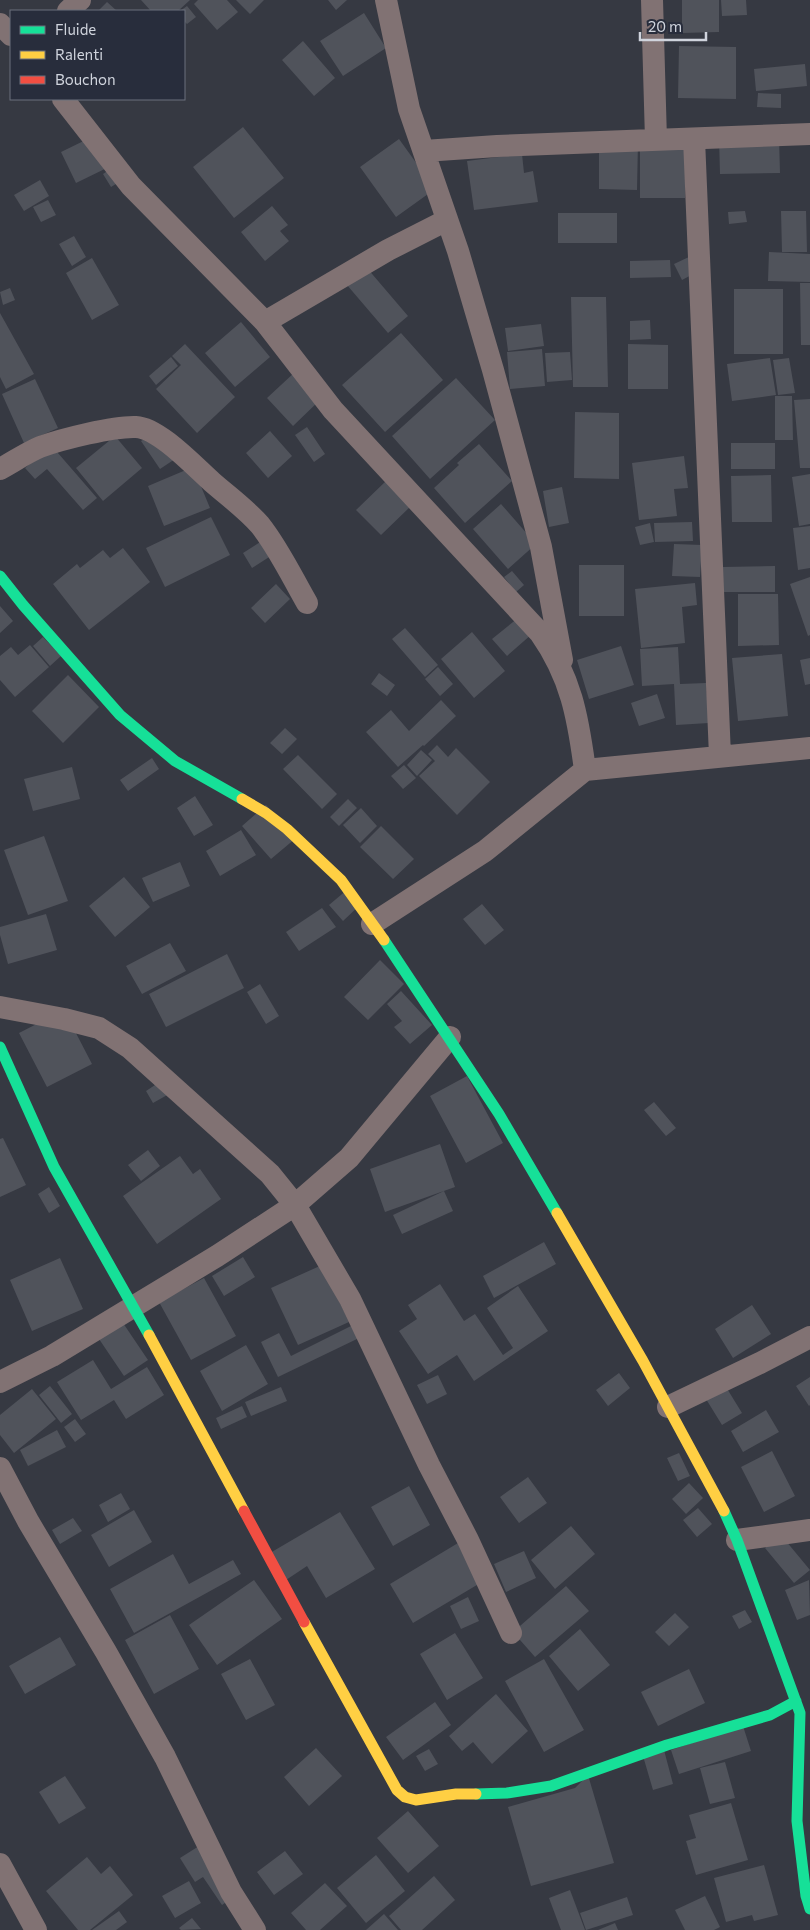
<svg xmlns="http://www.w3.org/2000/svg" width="810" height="1930" viewBox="0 0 810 1930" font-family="Commissioner,sans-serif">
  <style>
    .building { fill: #50535b }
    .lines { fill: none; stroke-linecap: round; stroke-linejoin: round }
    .street { stroke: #817273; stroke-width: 22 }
    .fast { stroke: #16e098; stroke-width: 11 }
    .slow { stroke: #ffcf43; stroke-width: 11 }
    .jam { stroke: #f24e42; stroke-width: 11 }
  </style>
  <rect width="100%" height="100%" fill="#363942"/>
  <path class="building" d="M141,0H190L178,11H151Z
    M198,0H227L238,12L217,30L194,4Z
    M236,0H264L250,14Z
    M328,0H347L336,10Z
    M682,0H719V32L682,33Z
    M721,0H746L747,15L722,16Z
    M107,2L117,11H98Z
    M187,6L196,17L187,24L184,21V11H180Z
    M364,13L386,48L343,76L320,41Z
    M303,41L335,78L314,96L282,60Z
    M679,46L736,47V99L678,98Z
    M805,64L807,86L756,91L754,69Z
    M758,93L781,94V108L757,107Z
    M243,127L284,178L234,218L193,167Z
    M102,132L117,163L76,183L61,152Z
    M779,137L780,173L720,174L719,138Z
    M399,139L435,189L396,217L360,167Z
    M640,139H685V198H640Z
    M599,141L638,142L637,190L599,189Z
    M522,154L524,173L533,171L538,202L474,210L467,161Z
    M115,166L124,179L111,187L103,174Z
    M40,180L49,196L24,211L14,195Z
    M48,200L56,215L41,222L33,207Z
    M272,206L288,225L280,231L289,241L265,261L241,232Z
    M745,211L747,222L729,224L728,212Z
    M781,211H806L807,252H782Z
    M558,213H617V243H558Z
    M74,236L86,257L72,266L59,244Z
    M769,252L810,254V282L768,281Z
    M691,256L699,271L682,280L674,264Z
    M92,258L119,305L92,320L66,273Z
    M670,260L671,277L630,278V261Z
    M367,268L408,316L388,333L347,285Z
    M800,283H810V345H801Z
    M10,288L15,300L3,305L0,292Z
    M734,289H783V354H734Z
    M571,297H606L608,387H573Z
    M0,313L34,374L6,389L0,377Z
    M650,320L651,339L630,340V321Z
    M241,322L270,357L235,387L205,353Z
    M541,324L544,346L508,351L505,328Z
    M401,333L443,380L385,432L342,385Z
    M185,344L235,397L197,433L156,389L181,365L172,356Z
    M628,344L668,345V389H628Z
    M542,349L545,386L510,389L507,352Z
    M570,352L572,380L547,382L545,353Z
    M171,357L178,366L156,385L149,376Z
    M770,358L776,395L732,401L727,364Z
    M789,358L795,393L778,395L773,360Z
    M295,372L321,399L293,426L267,398Z
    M456,378L495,420L430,479L392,436Z
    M35,379L58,428L24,443L2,394Z
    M775,396H792L793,440H775Z
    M810,399V441H803H810V468H800L794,400Z
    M575,412L619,413V479L574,478Z
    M307,427L325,454L314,462L295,435Z
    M159,429L178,457L160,469L141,441Z
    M270,431L292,456L268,478L246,453Z
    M115,436L142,468L103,501L76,468Z
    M731,443H775V469H731Z
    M479,444L512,481L465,523L434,488L459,465L457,463Z
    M51,445L97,498L83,510L47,469L35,479L25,468Z
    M684,456L688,488L674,489L677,516L639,520L632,463Z
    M193,467L210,508L164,526L148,486Z
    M810,474V524L799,526L792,477Z
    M771,475L772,522H732L731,476Z
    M386,481L411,506L381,535L356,510Z
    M562,487L569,523L549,527L543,491Z
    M501,504L536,544L508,569L473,529Z
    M211,517L230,555L165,587L146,548Z
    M692,522L693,541L655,542L654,523Z
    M650,523L654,542L640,545L635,527Z
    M810,526V568L798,570L793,528Z
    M268,537L277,552L252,568L243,553Z
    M674,544L702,545L700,577L672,576Z
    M123,548L150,582L89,630L53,584L77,564L80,568L103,550L110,558Z
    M579,565H624V616H579Z
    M775,566V592H723V567Z
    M512,571L524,585L516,592L504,577Z
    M810,577V635L808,636L790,584Z
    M695,583L697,605L682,607L685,643L641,648L635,589Z
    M276,584L290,599L265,623L251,608Z
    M738,594H778L779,645L738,646Z
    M0,606L13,621L0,633Z
    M518,618L532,634L507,656L492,639Z
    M405,628L438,665L425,677L392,639Z
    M472,632L505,671L474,698L441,659Z
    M43,637L61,656L50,666L33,646Z
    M30,645L49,667L15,697L0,680V656L11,647L18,655Z
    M621,646L634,685L589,699L577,660Z
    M678,647L680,684L706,683L709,723L676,725L674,684L642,686L640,649Z
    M782,654L788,716L738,721L732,658Z
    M810,658V684L805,685L800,660Z
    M438,667L453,684L440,696L425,679Z
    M379,673L395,685L387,696L371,684Z
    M68,675L99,707L63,743L32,711Z
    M657,694L665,718L639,726L631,703Z
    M441,700L456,716L424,746L423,745L398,767L366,732L391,710L409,731Z
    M285,728L297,739L282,754L270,743Z
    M437,745L448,757L456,748L490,782L457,815L419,776L435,761L428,754Z
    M421,750L432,760L417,776L407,765Z
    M298,755L337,794L322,809L283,769Z
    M152,758L159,769L128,791L120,780Z
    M404,765L416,778L403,789L391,776Z
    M72,767L80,799L33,811L24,779Z
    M195,796L213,825L194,836L177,808Z
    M348,799L357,808L339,826L330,817Z
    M266,805L296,838L271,859L242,826Z
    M361,808L377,826L360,843L343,825Z
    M381,826L414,859L393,879L360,847Z
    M241,830L256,855L220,876L206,851Z
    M44,836L68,901L28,915L4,850Z
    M180,862L190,886L153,902L142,878Z
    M124,877L150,907L115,937L89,906Z
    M348,889L361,904L343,921L329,905Z
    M482,904L504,930L485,945L463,919Z
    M322,908L336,927L299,951L286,932Z
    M46,914L57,950L8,964L0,935V927Z
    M170,943L186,971L142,994L126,966Z
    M227,954L244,988L166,1027L149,994Z
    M380,960L404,984L368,1020L344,997Z
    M260,984L279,1016L266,1024L247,992Z
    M401,991L432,1025L410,1044L394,1027L402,1021L387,1004Z
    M64,1010L92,1064L47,1087L19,1033Z
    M467,1076L503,1143L466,1163L430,1096Z
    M161,1081L169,1094L153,1103L146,1091Z
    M654,1102L676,1128L666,1136L644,1110Z
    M3,1138L26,1185L0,1197V1139Z
    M440,1144L455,1187L385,1212L370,1169Z
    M148,1150L160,1166L141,1181L128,1165Z
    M180,1156L193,1174L200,1169L221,1199L157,1244L123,1196Z
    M49,1187L60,1206L49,1213L38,1194Z
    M444,1191L453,1211L402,1234L393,1215Z
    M544,1242L556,1264L494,1298L483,1276Z
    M243,1257L255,1277L224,1296L212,1276Z
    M60,1258L83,1309L32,1331L10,1280Z
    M322,1265L349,1322L298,1345L271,1288Z
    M204,1278L236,1336L191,1360L159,1302Z
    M440,1284L464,1321L475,1314L503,1355L513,1348L487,1308L518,1286L548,1331L474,1381L457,1355L428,1374L399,1331L417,1319L408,1305Z
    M752,1305L771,1334L733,1358L715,1329Z
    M123,1323L148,1360L124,1376L99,1339Z
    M353,1325L359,1338L278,1377L261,1342L279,1333L291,1356Z
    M246,1345L268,1384L222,1411L200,1371Z
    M93,1360L111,1389L147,1367L164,1395L126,1419L114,1400L81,1420L57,1382Z
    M619,1373L630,1388L608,1406L596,1390Z
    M438,1375L447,1394L427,1404L417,1385Z
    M810,1377V1405L809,1406L796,1386Z
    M50,1386L72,1414L61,1423L39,1395Z
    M281,1387L287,1401L251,1416L245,1402Z
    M726,1387L742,1413L722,1425L706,1399Z
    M32,1389L56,1419L14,1453L0,1435V1415Z
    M242,1406L247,1417L221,1429L216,1418Z
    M766,1410L779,1432L743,1452L731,1431Z
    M75,1419L86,1434L75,1442L64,1427Z
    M57,1430L66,1447L28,1466L20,1450Z
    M772,1451L795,1496L764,1512L741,1467Z
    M679,1453L690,1476L678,1481L667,1458Z
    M528,1477L547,1503L519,1523L500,1497Z
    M689,1483L703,1498L686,1514L672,1499Z
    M409,1486L430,1525L393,1546L371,1507Z
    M121,1493L130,1509L108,1522L99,1505Z
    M698,1508L712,1524L697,1537L683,1520Z
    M134,1510L152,1542L109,1567L91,1535Z
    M340,1512L375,1569L326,1598L307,1566L286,1580L270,1553Z
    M73,1518L82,1531L60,1544L52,1530Z
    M571,1526L595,1554L555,1589L531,1560Z
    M781,1535L810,1570L794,1583L765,1548Z
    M463,1540L487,1579L413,1623L390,1584Z
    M524,1551L536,1578L506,1592L494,1564Z
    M173,1554L189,1584L233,1560L241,1574L134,1633L110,1589Z
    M254,1580L282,1619L217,1665L189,1625Z
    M809,1580L810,1615L797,1620L785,1590Z
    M566,1586L589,1611L535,1657L513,1632Z
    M468,1597L479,1621L461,1629L450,1606Z
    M745,1610L752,1622L739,1629L732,1616Z
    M675,1613L689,1627L669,1646L655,1632Z
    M170,1615L199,1669L154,1694L125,1640Z
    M580,1629L610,1665L578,1691L549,1656Z
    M455,1633L483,1678L447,1700L420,1654Z
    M60,1637L76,1665L25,1694L9,1666Z
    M250,1659L275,1705L246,1720L221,1674Z
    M544,1659L584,1730L544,1752L505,1681Z
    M689,1669L705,1703L658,1726L641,1692Z
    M496,1694L528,1731L492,1764L473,1742L462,1751L449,1736Z
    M435,1702L451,1725L403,1760L386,1737Z
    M743,1726L751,1751L679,1774L671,1750Z
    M316,1748L342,1776L309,1806L284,1777Z
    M429,1749L438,1764L425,1771L416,1756Z
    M664,1750L673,1784L653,1790L643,1756Z
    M725,1762L735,1798L710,1804L700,1768Z
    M588,1775L614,1863L531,1886L508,1807L575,1788Z
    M65,1776L86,1808L59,1824L39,1792Z
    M731,1803L748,1860L696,1875L686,1841L696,1838L689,1815Z
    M408,1811L439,1846L408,1873L377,1838Z
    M207,1841L241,1892L222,1905L203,1877L195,1882L180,1858Z
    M285,1851L303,1874L274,1895L257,1872Z
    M376,1855L405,1891L366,1923L337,1888Z
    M87,1857L101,1874L110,1866L133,1895L90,1930H78L46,1891Z
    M764,1865L778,1915L754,1921L752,1915L726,1922L714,1878Z
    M434,1876L455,1900L422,1930H401L389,1916Z
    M189,1881L201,1903L175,1918L162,1896Z
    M325,1883L347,1906L320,1930H306L291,1913Z
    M570,1890L585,1930H561L549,1898Z
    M705,1896L720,1927L714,1930H685L675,1910Z
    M627,1897L633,1915L586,1930L580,1913Z
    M119,1911L127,1922L116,1930H92Z
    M384,1914L398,1930H366Z
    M192,1918L201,1929L181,1930L179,1928Z
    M615,1923L618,1930H598Z"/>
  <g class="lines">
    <path class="street" d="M386,0L409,109L458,251L493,370L541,547L562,660
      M652,0L656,140
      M68,11L80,0
      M0,24L11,35
      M63,99L131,186L265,322L333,410L540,633C571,677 578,717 585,770
      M694,139L720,756
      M424,151L497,146L810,134
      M265,322L388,250L447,220
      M0,469C13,462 26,453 40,447C62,439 114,426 136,427C159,428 195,467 212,482C228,496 246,509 260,525C279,549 292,577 307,603
      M372,924L485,851L585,770L810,748
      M0,1007L64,1019L99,1028L130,1048L270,1174L295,1205L350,1299L429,1465L468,1540L511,1633
      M0,1382L52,1356L217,1256L295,1205L349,1158L450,1037
      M668,1407L760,1363L810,1337
      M0,1468L28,1521L106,1652L165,1757L231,1892L255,1930
      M737,1540L810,1530
      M0,1864L36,1930"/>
    <path class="fast" d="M0,576L23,605L120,715L175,761L242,799
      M384,940L499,1114L557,1213
      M0,1047L54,1167L149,1335
      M724,1511L737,1540L800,1713L797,1821L806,1896L810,1909
      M476,1794L507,1793L551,1786L667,1745L770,1715L796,1701"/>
    <path class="slow" d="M242,799L266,813L287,829L341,880L384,940
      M557,1213L643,1361L724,1511
      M149,1335L244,1511
      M304,1622L397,1790L405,1797L416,1800L456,1794H476"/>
    <path class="jam" d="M244,1511L304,1622"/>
  </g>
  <rect x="10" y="10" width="175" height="90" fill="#282d3c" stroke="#6b707c"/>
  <rect x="20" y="26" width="25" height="8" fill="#16e098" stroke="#6b707c"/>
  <text x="55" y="35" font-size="15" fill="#d0d4dd">Fluide</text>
  <rect x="20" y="51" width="25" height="8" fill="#ffcf43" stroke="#6b707c"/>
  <text x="55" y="60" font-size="15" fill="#d0d4dd">Ralenti</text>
  <rect x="20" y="76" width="25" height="8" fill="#f24e42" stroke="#6b707c"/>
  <text x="55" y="85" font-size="15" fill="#d0d4dd">Bouchon</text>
  <path d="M640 32v8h66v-8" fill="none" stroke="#d0d4dd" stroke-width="2.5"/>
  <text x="648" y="32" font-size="15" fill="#d0d4dd" stroke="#282d3c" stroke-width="4" paint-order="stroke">20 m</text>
</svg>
